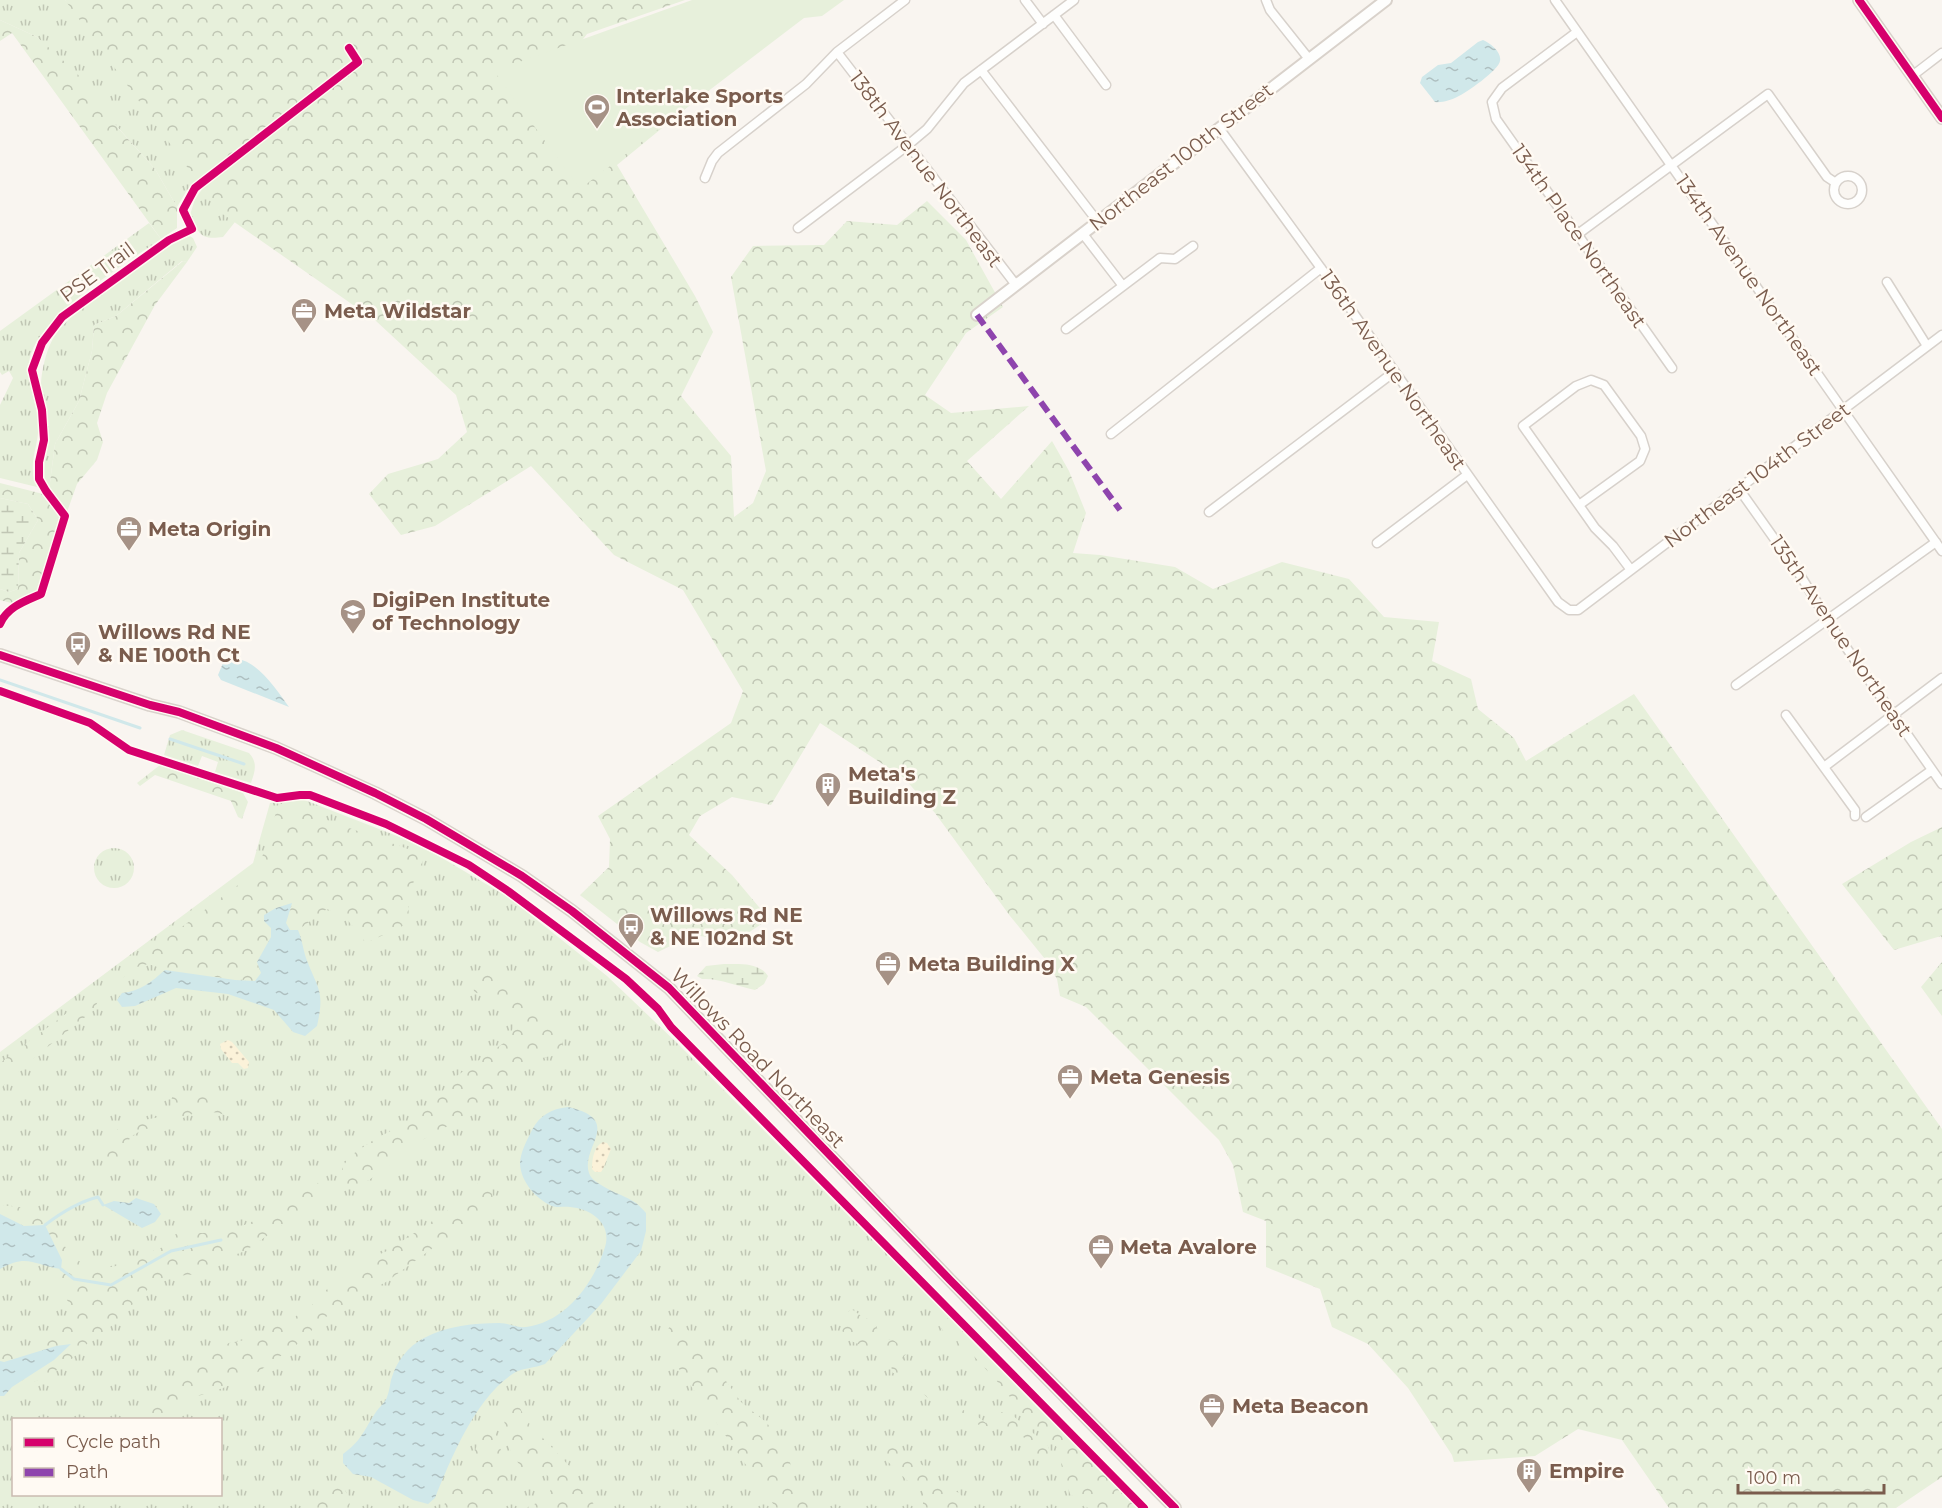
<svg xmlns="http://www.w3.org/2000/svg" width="1942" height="1508" viewBox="0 0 1942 1508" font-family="Montserrat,sans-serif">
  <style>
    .grass { fill: url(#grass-tufts); fill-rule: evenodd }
    .forest { fill: url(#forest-crowns) }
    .wetland { fill: url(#wetland-marsh) }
    .sand { fill: url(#sand-dots) }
    .pitch { fill: #e7f0db }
    .water { fill: url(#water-ripples) }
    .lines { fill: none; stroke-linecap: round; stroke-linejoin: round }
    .stream { stroke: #d0e8ea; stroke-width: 3 }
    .street-casing { stroke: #d7d1cb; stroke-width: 11 }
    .secondary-casing { stroke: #d9d2cb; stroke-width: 14 }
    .street { stroke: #fefefd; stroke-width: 8 }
    .secondary { stroke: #fefefd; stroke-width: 10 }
    .quiet { stroke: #8e44ad; stroke-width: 6; stroke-dasharray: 12 6; stroke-linecap: butt }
    .cycleway-casing { stroke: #fffaf3; stroke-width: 11 }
    .cycleway { stroke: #d6006c; stroke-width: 8 }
    .labels { text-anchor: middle; stroke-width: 5; stroke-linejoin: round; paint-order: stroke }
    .poi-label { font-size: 20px; font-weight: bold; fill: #7a5c4d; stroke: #fffaf3; text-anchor: start }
    .street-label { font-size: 20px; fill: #7a5c4d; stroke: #fffaf3 }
  </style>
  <defs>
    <pattern id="grass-tufts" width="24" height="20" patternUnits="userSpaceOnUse" patternTransform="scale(1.5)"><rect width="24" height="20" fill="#e7f0db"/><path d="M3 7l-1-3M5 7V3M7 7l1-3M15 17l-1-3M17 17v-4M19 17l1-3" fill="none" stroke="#c0c6b4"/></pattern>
    <pattern id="forest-crowns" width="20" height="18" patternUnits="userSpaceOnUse" patternTransform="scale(1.5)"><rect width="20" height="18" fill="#e7f0db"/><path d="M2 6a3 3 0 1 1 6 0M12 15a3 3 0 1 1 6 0" fill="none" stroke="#c0c6b4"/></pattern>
    <pattern id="wetland-marsh" width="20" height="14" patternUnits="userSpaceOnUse" patternTransform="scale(1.5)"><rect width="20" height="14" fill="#e7f0db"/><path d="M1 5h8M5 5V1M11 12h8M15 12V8" fill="none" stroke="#c0c6b4"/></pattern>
    <pattern id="sand-dots" width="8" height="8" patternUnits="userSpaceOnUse" patternTransform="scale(1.5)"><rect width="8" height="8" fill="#fbf2d9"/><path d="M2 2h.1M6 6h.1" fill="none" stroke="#d0c7b2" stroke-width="1.8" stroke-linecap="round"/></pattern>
    <pattern id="water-ripples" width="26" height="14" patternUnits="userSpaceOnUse" patternTransform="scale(1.5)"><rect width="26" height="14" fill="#d0e8ea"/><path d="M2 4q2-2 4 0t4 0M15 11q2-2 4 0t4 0" fill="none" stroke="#aebfc0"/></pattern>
  </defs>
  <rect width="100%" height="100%" fill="#f9f5f0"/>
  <path class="grass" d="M0,0H65L70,5L198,181L187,190L177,207L155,169L37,37L0,20Z
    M203,188L220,211L235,222L223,237C200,240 199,234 190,215L195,199Z
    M149,223L161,239C125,264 44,313 31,354C24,376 35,397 38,418C41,437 31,455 33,473C33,478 36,482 37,487L0,478V405L13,378L9,371L2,375L0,372V331Z
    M188,235L193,238L197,247L187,262L182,261L116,316L94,325L92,351L79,401L55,444L49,490C38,472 47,452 46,432C45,417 40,401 41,386C41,371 47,346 56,334C67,319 82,308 97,297C126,274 156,254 188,235Z
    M182,730L249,753C258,763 255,771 251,783L215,772L218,762L202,756L198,766L164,755L170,735Z
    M302,799L420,845L508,897L607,976L676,1042L1139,1508H0V1052L253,863L270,803ZM14,1420H220V1494H14Z
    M94 868a20 20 0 1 1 40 0a20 20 0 1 1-40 0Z"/>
  <path class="forest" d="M65,0H685L587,34L556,74L784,28L617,165L695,296L713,332L681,396L731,456L734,517L753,503L766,471L731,277L753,246L824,245L847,221L897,225L927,201L966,240L1003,307L966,333L925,395L951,413L1029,406L967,461L1001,499L1052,441L1069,471L1086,513L1073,553L1100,555L1175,567L1213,589L1282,562L1349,579L1384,617L1439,622L1432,661L1471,679L1478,709L1514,738L1526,761L1634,694L1942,1129V1477L1896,1508H1669L1622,1440L1578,1429L1535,1456L1454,1462L1452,1455L1408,1388L1368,1344L1332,1327L1320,1289L1266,1267V1221L1243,1212L1233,1165L1219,1140L1086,1007L1060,996L1057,979L1045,959L1010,916L935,813L904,778L820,723L771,805L732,797L700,816L689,835L732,875L769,919L736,941L693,935L658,952L640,942L580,895L609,867L610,839L598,816L731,723L743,691L683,590L614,555L531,466L435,526L401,535L369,494L388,474L438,459L467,432L456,395L376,321L220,212Z
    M0,20L37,37L76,72L119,129L155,169L177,207V228L161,239L12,33L0,41Z
    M183,261L187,262L155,305L107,393L97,423L103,442L97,460L77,484L67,512L49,490L55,444L79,401L92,351L94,325L116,316Z
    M0,483L43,494L64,517L40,591L11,603L0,600V589L9,592L18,589L19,553L38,520L28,504L0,498Z
    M160,765L243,793L248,802L242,819L238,817L231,801L155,775L140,786L137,783Z
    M279,803L408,849L424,858L408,895L409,923L366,943L346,918L327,909L298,930H290L286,923L292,904L284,906L264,921L271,928V936L257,962L261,973L255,981L177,973L148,964L137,967L101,994L94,1010L26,1064L0,1089V1063L258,870Z
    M1942,827V940L1941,936L1894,950L1842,884L1911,842Z
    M1942,962V1016L1921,987Z
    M479,970L506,985L561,1025L563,1054L542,1058L459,1120L420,1141L386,1169L364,1183L343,1187L342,1168L350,1156L375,1139L416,1118L458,1075L508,1040L516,1021C503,1005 495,998 474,992L473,976Z
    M186,1091C209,1094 226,1092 233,1118C210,1109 200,1109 179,1120L170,1111L172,1097Z
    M160,1117L166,1124L161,1128L144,1129L130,1137L123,1161L115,1166H106L101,1159L103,1147L122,1124Z
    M480,1181L492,1185L493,1204L476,1224L433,1248L386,1282L361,1295L321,1320L303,1340L258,1372L223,1388L198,1396L172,1419H128L183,1380L203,1356L229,1343L250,1339L308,1310L322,1293L369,1259L387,1251L443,1214L467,1196Z
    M316,1182L326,1189L310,1206L245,1251L221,1260L198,1274L177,1276L151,1286L108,1329L84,1346L69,1362L48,1376L28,1384L0,1402V1346C21,1358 55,1333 70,1319V1304L51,1279L38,1271L59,1274L62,1260L38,1226H24L0,1214V1205L20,1207L30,1214L47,1218L59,1231L67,1251L84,1265L113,1267L168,1245C176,1228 183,1232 198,1233C254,1234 272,1205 316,1182Z
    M853,1310L864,1318L873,1320L883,1340L892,1339L908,1351L902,1359L935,1392L971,1415L974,1414L986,1423L997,1412L1010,1413L1048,1446L1052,1458L1029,1453L1027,1440L1014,1430L979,1425L955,1409L931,1401L903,1374L893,1373L888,1356L846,1339L841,1328L846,1312Z
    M946,1317L962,1330L1138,1508H1088L1070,1494L1062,1468L1058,1448L1026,1420L1005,1390L971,1353L963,1351L953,1333L944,1332L935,1320Z
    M672,1324L683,1326L697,1338L710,1353L721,1374L741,1402L767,1423L789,1455L794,1488L808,1496L811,1508H776L677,1366L664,1334Z
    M519,1406L526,1420L572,1469L596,1508H526L547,1498L551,1489L549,1477L539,1468H522C505,1446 505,1438 504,1411Z
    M496,1420V1439L508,1466L510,1478L501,1495L489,1500L485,1508H441L447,1501L481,1439Z
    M880,1444L907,1452L930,1472L931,1478L959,1493L972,1508H923V1491L915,1488L884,1458Z
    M335,1484L342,1485L349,1497L350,1508H310L313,1501L323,1496Z"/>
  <path class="wetland" d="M0,498L28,504L38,520L19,553L18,589L9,592L0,589Z
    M724,964C739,964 759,962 768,976L764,984L755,990C737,986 719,978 702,979L697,976L706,966Z"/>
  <path class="sand" d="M228,1040L232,1042L249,1062L248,1068L244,1069L238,1063H232L221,1049L220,1044Z
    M603,1142L607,1143L611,1149L603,1169L601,1172H595L592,1169C592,1159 594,1146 603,1142Z"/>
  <path class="pitch" d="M692,0H844L822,16L804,18L580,189L494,71Z"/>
  <path class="water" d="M1483,40C1490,43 1502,52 1500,61C1499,70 1466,93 1457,97C1451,100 1442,103 1435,102L1420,83L1422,77L1438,65L1451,63L1478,42Z
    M237,659C258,661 277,690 289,707L221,680L218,675L223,663Z
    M292,903L286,923L290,930H298C302,939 303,949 306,958C318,990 325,990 317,1026L305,1036L293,1032L274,1010L228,994L176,988L135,1006L122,1007L117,1000L122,993C141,991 151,982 165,970L235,980L255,981L261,973L257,962L271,937V928L264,921V915L276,908Z
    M568,1107C625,1120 580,1147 589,1173C593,1186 625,1195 636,1203C640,1206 643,1210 646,1213V1231L641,1251L601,1304L545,1364C535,1368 522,1368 514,1373C476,1397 451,1458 435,1498L428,1504L413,1500L371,1477L353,1474L343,1463V1454C363,1439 363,1431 376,1412C379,1407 385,1403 387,1397C389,1392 390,1385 391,1380C396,1362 407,1347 424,1338C446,1326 475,1323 499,1323C508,1323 518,1328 526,1327C566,1322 594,1283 605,1247C612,1224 592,1209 570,1207C563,1206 558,1208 552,1206C536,1199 521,1182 520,1164C520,1153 527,1140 532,1130C540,1115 551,1109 568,1107Z
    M136,1198L154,1204L161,1214L155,1222L142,1228L103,1205L114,1201L129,1203Z
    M0,1214L24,1226L45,1225L62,1260L61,1269C34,1265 27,1253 0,1269Z
    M71,1344L54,1360L12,1387L4,1396H0V1361L4,1362L56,1346Z"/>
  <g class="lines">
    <path class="stream" d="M0,680L140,728
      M170,739L244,764
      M45,1225C62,1212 78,1202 98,1197L103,1205
      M61,1269L74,1279L111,1285L171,1251L221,1240"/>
    <g class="street-casing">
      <path id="street" d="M1025,0L1043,24
        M1266,0L1270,10L1309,59
        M1555,0L1942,551
        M1054,15L1106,85
        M1577,32L1502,88L1492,102L1496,119L1672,368
        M837,52L1016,285
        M981,70L1098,222
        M1912,76L1942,53
        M1219,128L1342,297L1558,602L1569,610H1578L1942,335
        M1834 190a14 14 0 1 1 28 0a14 14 0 1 1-28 0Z
        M705,178L712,161L718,153L806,84L837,52L905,0
        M798,228L908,145L927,129L964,83L1074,0
        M1083,234L1123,286
        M1578,234L1768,94L1827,177L1836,183
        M1887,282L1927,346
        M1066,329L1160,258L1175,259L1193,246
        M1111,434L1321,268
        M1739,489L1800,575L1836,633L1942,784
        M1579,505L1640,461L1645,449L1641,436L1604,385L1591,380L1576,386L1523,426L1588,518L1595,528L1613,546L1631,570
        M1209,512L1394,372
        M1377,543L1467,475
        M1736,685L1936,542
        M1786,715L1855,810V816
        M1824,767L1942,678
        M1866,817L1932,770"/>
    </g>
    <g class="secondary-casing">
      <path id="secondary" d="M1859,0L1942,118
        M977,315L1386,0
        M0,655L150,705L179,712L276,748L375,793L426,819L522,876L572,911L669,988L950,1280L1175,1508"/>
    </g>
    <use href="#street" class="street"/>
    <use href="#secondary" class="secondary"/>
    <path class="quiet" d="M977,315L1120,510"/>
    <g class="cycleway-casing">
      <path id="cycleway" d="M1859,0L1942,118
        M0,624C7,607 25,601 41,594L65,516L46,491L39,479V462L44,440L42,410L32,370L42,343L62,317L169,240L192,229L183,210L195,188L358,62L349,48
        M0,655L150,705L179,712L276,748L375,793L426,819L522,876L572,911L669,988L950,1280L1175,1508
        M0,691L90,723L129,750L277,798L300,795H310L386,824L469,865L508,891L626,979L658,1009L671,1027L1144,1508"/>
    </g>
    <use href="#cycleway" class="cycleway"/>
  </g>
  <defs>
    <g id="stadium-pin" transform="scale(1.35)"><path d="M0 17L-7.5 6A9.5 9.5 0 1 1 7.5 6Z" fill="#a69286" stroke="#fffaf3"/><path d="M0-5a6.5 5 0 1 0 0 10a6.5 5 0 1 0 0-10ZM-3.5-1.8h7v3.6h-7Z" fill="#fff"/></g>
    <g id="office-pin" transform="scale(1.35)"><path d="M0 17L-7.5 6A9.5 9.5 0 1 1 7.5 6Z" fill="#a69286" stroke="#fffaf3"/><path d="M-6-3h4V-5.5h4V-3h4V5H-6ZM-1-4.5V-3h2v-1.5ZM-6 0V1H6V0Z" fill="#fff"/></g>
    <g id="university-pin" transform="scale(1.35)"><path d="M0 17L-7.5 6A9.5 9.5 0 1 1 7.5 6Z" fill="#a69286" stroke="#fffaf3"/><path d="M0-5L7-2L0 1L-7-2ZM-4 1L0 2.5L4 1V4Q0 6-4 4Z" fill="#fff"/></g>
    <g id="bus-pin" transform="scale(1.35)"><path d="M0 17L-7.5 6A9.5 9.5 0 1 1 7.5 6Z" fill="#a69286" stroke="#fffaf3"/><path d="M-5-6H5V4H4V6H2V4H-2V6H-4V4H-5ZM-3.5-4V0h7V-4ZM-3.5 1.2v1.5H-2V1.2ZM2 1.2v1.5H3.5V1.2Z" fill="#fff"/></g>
    <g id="building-pin" transform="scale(1.35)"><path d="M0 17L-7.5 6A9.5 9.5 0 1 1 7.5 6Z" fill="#a69286" stroke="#fffaf3"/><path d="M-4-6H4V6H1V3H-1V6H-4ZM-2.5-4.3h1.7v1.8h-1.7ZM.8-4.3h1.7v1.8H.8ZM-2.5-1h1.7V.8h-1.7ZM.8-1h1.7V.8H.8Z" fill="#fff"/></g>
  </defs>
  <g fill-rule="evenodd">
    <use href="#stadium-pin" x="597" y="107"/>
    <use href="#office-pin" x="304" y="311"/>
    <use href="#office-pin" x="129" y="529"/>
    <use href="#university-pin" x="353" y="612"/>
    <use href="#bus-pin" x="78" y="644"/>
    <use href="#building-pin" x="828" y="785"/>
    <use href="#bus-pin" x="631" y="926"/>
    <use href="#office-pin" x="888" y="964"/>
    <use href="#office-pin" x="1070" y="1077"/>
    <use href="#office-pin" x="1101" y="1247"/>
    <use href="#office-pin" x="1212" y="1406"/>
    <use href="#building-pin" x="1529" y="1471"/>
  </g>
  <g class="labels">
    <g class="poi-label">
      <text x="616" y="103">Interlake Sports<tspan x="616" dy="23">Association</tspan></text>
      <text x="324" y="318">Meta Wildstar</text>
      <text x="148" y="536">Meta Origin</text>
      <text x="372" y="607">DigiPen Institute<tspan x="372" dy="23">of Technology</tspan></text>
      <text x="98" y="639">Willows Rd NE<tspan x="98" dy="23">&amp; NE 100th Ct</tspan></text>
      <text x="848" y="781">Meta's<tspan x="848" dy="23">Building Z</tspan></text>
      <text x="650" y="922">Willows Rd NE<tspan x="650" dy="23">&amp; NE 102nd St</tspan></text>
      <text x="908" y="971">Meta Building X</text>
      <text x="1090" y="1084">Meta Genesis</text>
      <text x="1120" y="1254">Meta Avalore</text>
      <text x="1232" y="1413">Meta Beacon</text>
      <text x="1549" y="1478">Empire</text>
    </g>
    <g class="street-label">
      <text transform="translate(1181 157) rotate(-38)" y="7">Northeast 100th Street</text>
      <text transform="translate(926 169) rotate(53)" y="7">138th Avenue Northeast</text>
      <text transform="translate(1579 236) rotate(55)" y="7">134th Place Northeast</text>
      <text transform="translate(97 272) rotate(-36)" y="7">PSE Trail</text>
      <text transform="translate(1749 275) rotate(55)" y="7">134th Avenue Northeast</text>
      <text transform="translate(1393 370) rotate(55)" y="7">136th Avenue Northeast</text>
      <text transform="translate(1757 475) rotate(-37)" y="7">Northeast 104th Street</text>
      <text transform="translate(1841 636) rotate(56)" y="7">135th Avenue Northeast</text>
      <text transform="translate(758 1058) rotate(46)" y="7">Willows Road Northeast</text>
    </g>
  </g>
  <rect x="12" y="1418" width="210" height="78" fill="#fffaf3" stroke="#cabbb1" stroke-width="1.5"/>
  <rect x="24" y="1438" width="30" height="9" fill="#d6006c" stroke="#cabbb1" stroke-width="1.5"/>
  <text x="66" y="1448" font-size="18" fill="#7a5c4d">Cycle path</text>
  <rect x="24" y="1468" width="30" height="9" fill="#8e44ad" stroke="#cabbb1" stroke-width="1.5"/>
  <text x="66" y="1478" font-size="18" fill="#7a5c4d">Path</text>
  <path d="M1738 1484v9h146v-9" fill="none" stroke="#7a5c4d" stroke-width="3"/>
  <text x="1747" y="1484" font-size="18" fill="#7a5c4d" stroke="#fffaf3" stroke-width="4.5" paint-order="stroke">100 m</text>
</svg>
